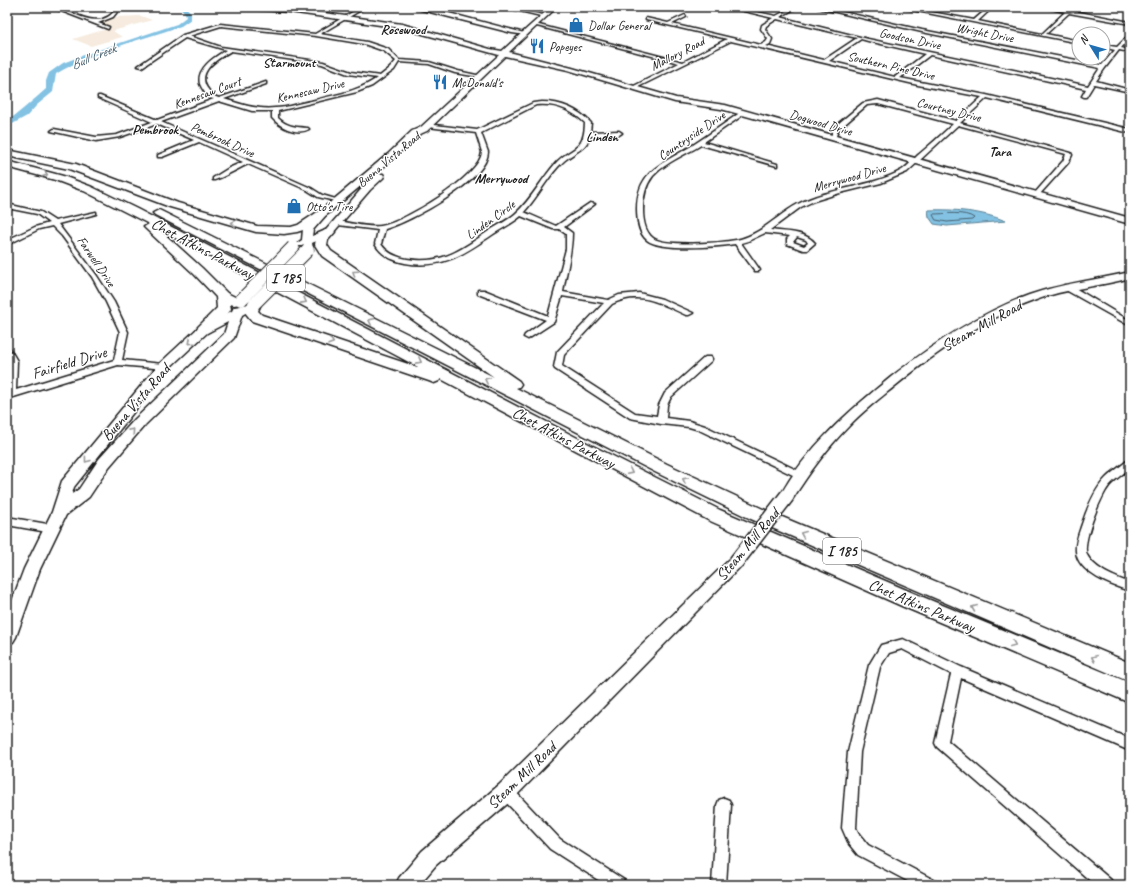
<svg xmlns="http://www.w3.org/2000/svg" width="1137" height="892" viewBox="0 0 1137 892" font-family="Caveat,sans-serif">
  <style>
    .built { fill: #f6ebde }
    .water { fill: #83c2e3; stroke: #5a8093 }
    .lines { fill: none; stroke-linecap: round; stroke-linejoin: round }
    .shore { stroke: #455e6c; stroke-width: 1 }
    .river { fill: #83c2e3; fill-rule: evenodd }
    .street-casing { stroke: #1c1c1c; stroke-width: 3 }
    .secondary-casing { stroke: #1c1c1c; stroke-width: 3 }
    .primary-casing { stroke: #1c1c1c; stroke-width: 3 }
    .highway-casing { stroke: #1c1c1c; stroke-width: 3 }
    .street { fill: #fff; fill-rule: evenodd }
    .secondary { fill: #fff; fill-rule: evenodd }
    .primary { fill: #fff; fill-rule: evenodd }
    .highway { fill: #fff; fill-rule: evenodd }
    .secondary-bridge-casing { stroke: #1c1c1c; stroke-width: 17; stroke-linecap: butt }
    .primary-bridge-casing { stroke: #1c1c1c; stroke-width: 14; stroke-linecap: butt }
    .secondary-bridge { stroke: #fff; stroke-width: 14 }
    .primary-bridge { stroke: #fff; stroke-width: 12 }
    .oneway { stroke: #999 }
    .labels { text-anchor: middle; stroke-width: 3; stroke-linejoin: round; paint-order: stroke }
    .far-poi-label { font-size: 13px; fill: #1c1c1c; stroke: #fff; text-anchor: start }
    .far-street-label { font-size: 13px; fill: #1c1c1c; stroke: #fff }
    .far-neighbourhood-label { font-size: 14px; font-weight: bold; fill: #1c1c1c; stroke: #fff }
    .far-water-label { font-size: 14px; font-style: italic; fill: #455e6c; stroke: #fff }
    .shield { fill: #fff; stroke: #606060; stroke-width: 1 }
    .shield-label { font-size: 15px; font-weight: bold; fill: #1c1c1c }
    .street-label { font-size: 16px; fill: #1c1c1c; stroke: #fff }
  </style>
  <rect width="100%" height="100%" fill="#fff"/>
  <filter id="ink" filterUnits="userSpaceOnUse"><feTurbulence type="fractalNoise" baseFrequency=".025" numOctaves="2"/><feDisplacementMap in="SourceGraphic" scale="8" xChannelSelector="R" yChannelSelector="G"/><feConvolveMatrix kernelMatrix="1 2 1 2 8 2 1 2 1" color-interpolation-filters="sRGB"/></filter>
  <g filter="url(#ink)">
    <path class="built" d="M141,16L152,20L113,31L122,37L91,46L73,39L110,28L97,23L115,17Z"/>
    <path class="water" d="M928,210C955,209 981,211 1006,221L947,226L934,224L929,217Z"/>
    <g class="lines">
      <path class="shore" d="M933,214C944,214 965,211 974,218L972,220L947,222L936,220Z"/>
      <path class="river" d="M180,7H186L191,13V19L181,26C140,40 94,51 56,74L53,92L37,105L27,116L7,127V121C21,112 33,100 46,89V81L49,73L63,63L84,55L177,24L186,17L185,13Z"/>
      <g class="street-casing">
        <path id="street" d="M7,7H11L7,9Z
          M51,7H57C76,14 103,32 117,7H121L113,17L98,23L109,27L108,29Z
          M361,7H366L320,34L367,42L388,49L399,60L429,62L458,71L481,76L479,77L455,73L429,64L399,62L394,70L372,86L357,92L278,111V118C287,127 296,127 308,128L309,129C297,136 280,127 272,118V111H252L219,101L161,122L311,188L322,195L339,200V202L318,197L307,190L248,164C241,167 217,181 213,180V178L229,168L243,162L199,142L162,157H158V155L194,140L157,124L120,137L96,141L51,131L54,129L96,137L117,135L152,122L98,98V96H100L157,120L214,99L209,98C206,94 202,89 200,84C196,68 215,57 226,50L185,38L142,67L138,66L183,35L220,24L315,34ZM221,26L316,36L364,44L384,51L396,61L390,68L380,76L351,72L323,62L221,47L189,36ZM231,51L322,64L348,74L377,78C358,92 333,95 311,101C299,103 287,108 275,108C257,110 241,104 224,99L266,84V82L219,98C212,96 211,93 207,88C196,71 219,58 231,51Z
          M410,7H419L441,11L528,34L526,35L512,33Z
          M503,7H510L547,16L545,17Z
          M727,7H734L776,16L793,7H798L780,17L868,39L1088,86L1100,68L922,32L814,7H821L922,30L1102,65L1115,50L1103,47V45L1117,47L1130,34V38L1121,48L1130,50V52L1119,50L1105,68L1096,81L1130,90V92L1094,84L1086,97H1084L1082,96L1086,89L930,55L900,78L986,95L1130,129V133L987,98L960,123L1071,153L1072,155L1068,163L1039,195L1034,194L1063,161L1066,154L958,125L907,172L881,183L840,193L814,201L801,207L770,230C785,232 805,231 815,243L807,250H803L787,244V239L790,236L765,233L748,241L741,243L760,270L759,271H755L735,244C717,247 660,251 647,240C639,234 637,219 637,209C637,195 640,183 650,173C662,161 679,154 693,145C710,134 725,123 741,112L746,113L704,142L777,164V166L701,145C685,155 666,162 653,176C645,186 643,198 643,210C643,219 645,232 653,238C664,247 721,243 736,240C761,235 777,215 798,204C831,187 870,188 902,170C907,167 912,161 917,156C929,146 941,135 953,124L878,104L867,105L838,130L835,139H831L833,128L863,103L878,100L956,121L982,97L918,85L731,41L634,89L632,88V87L679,63L533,25L535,24L683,62L727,39L646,20V18L668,23L685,15L686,17L672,24L761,45L766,42L768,39L761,29L762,25L773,18ZM777,19L857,38L824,60L766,46L770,44L772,39L765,29L766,26ZM861,39L868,41L925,54L895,77L829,61ZM797,237L806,240L808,243L804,246L793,242Z
          M897,7H905L974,20L989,7H993L978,21L1042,34L1065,12L1042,7L1069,10L1130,22V24L1069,13L1046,34L1079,41V43Z
          M542,102C561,102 578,109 591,123L590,132L619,131L622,133L619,135L590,136C586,150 574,152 564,161C549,174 538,197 524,212L556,226L590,203L595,204L564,227L572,233C572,253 566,272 563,292L608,300L619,295L639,293L662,299L693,313L689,315H686C660,303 640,290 612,304L564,355L562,366L635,413L657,416L659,405L665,393L705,357H711L712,359L711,361L671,397L667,405L666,418L689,421L705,426L803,473L805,475L803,477H797L699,430L689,427L661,424L630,418L555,369L554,367L557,352L604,303L562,296L554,322L528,339L524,337L525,335L546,320L478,294V290H484L548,316L566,249V234L559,229H553L521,216C513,223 504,227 495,233C465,253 443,270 405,263C392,260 382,256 375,244L378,230L338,225L335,223L338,221C352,223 367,228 381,226C403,223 481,176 482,152L476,133L428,127L425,125L426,124L477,130L533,103ZM536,105C555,103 572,110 585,123C584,153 571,146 555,164C541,180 531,200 515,214C508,220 500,224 492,229C463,248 444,265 407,259C396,257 387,253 381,244L385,229C410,222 487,181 488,152L481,133Z
          M7,204L41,212L55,221L96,212V214L58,224L97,276L114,302L128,332L122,360L163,364L166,365L167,367L166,369L118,365L7,399L9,361L7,358V349H10L17,361L16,390L114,360L120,332L106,302L92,277L62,236L52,226L39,229L7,245V240L35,227L49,223L37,214L7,208Z
          M1064,285H1070L1130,321V326L1064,289Z
          M1130,460V468C1123,474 1115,479 1109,486C1101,496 1081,543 1087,555C1095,570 1115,577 1130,583V591C1113,586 1077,573 1076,551C1075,542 1079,533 1082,524C1087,509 1094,490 1106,478C1112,472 1120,467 1127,461Z
          M7,517L53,525L57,526L58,529L57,532L53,533L7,525Z
          M903,639L961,667L1130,739V751L961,678L948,741L1111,880L1113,885H1095L937,747L935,743L951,674L902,649L889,653L880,667L860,752L856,828L859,834L868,845L934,880L936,885H915L858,855L849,844L842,828L848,752L869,665L881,645Z
          M506,786L511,787L560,839L624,880L626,885H606L550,849L501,797L500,792L501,787Z
          M724,798L729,800L731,805L726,885H712L717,805L719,800Z"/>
      </g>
      <g class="secondary-casing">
        <path id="secondary" d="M248,7L289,8L402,24L490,49L502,51L551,7H557L509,52L572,68L676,98L725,105L1130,218V224L721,109L675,102L568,70L505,56L427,131L418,135L394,158L326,215L313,230L312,236L326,230L364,186L377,174H383L384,176L383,178L370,190L332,234L312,243L313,250L308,253L305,252L303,246H298L296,244L302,240L303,229L320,211L388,154L412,131L421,127L499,55L401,28L289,12L251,9Z
          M1130,272V278C1099,287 1066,288 1036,300C983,319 938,351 895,386C879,399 863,411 849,426C827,448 809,473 792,500L787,501L782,500L780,496C807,447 849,411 891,377C933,344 979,313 1029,295C1062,283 1097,280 1130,272Z
          M736,556L741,558L743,562L741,566L513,799L436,865L419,885H396L399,878L422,851L499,785L731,558Z"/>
      </g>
      <g class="primary-casing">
        <path id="primary" d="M254,301L258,302L260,304L258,306L242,315L234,338L145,425L109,467L89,497L66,515L40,569L16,637L13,642L7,645V614L24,569L52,512L62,481L159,364L199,327L232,311L234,307L241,306ZM228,322L224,334L135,419L99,459L79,489L72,494L74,487L167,370L207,333Z"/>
      </g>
      <g class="highway-casing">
        <path id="highway" d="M7,150L76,164L178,203L257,226L291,227L298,225L319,211L323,210L329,213L306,229L297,232L284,234L256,232L170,207L69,169L7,156Z
          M7,161L63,176L92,187L137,209L589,444L720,510L918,595L1130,683V703L904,607L708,520L441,379L439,381L434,383L429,381L252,321L244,311L249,301H259L261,304L258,311L262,315L420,368L160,230L202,268L227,293L235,297H246L248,300L246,303L234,305L230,304L231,309L229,312C221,320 211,336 198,333L196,330L198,327L217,308L216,297L194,274L146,229L144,227L149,224L84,191L55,180L7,167Z
          M159,210L494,377L322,256L315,245L316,239L325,230H333L335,232L328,240L327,245L331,251L519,381L521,384L519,387L516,388L667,464L763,509L1130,663V682L751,519L655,472L155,215L153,213Z"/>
      </g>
      <use href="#street" class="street"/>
      <use href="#secondary" class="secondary"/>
      <use href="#primary" class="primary"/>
      <use href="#highway" class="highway"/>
      <g class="secondary-bridge-casing">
        <path id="secondary-bridge" d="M736,562L787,496"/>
      </g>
      <g class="primary-bridge-casing">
        <path id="primary-bridge" d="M241,300L293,247
          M254,304L308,250"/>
      </g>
      <use href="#secondary-bridge" class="secondary-bridge"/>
      <use href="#primary-bridge" class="primary-bridge"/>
    </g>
    <defs><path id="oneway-chevron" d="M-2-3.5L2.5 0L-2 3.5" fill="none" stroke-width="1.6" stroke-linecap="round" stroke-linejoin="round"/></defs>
    <g class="oneway">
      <use href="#oneway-chevron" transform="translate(45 174) rotate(16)"/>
      <use href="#oneway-chevron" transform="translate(234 223) rotate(-168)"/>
      <use href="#oneway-chevron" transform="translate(355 273) rotate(-145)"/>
      <use href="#oneway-chevron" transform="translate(304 301) rotate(28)"/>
      <use href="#oneway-chevron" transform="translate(371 321) rotate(-153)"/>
      <use href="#oneway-chevron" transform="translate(191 342) rotate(138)"/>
      <use href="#oneway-chevron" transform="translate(331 342) rotate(18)"/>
      <use href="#oneway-chevron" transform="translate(419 361) rotate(28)"/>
      <use href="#oneway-chevron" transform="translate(487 380) rotate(-153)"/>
      <use href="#oneway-chevron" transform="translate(132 431) rotate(-48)"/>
      <use href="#oneway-chevron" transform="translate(87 460) rotate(127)"/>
      <use href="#oneway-chevron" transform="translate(630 472) rotate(27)"/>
      <use href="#oneway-chevron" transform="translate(685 480) rotate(-154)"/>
      <use href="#oneway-chevron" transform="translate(803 534) rotate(-157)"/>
      <use href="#oneway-chevron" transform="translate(974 608) rotate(-157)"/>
      <use href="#oneway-chevron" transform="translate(1013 644) rotate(23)"/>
      <use href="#oneway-chevron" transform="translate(1094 658) rotate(-157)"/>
    </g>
  </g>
  <defs>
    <g id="shop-bare" transform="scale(1.2)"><path d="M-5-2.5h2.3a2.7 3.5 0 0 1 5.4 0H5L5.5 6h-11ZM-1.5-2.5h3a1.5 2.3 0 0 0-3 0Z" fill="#1f6fb2" stroke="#fff" stroke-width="2.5" paint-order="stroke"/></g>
    <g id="restaurant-bare" transform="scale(1.2)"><path d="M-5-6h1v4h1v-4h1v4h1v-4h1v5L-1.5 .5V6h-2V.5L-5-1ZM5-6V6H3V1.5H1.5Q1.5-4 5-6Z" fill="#1f6fb2" stroke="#fff" stroke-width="2.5" paint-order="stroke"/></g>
  </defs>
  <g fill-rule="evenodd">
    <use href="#shop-bare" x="576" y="25"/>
    <use href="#restaurant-bare" x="537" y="46"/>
    <use href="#restaurant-bare" x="440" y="82"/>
    <use href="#shop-bare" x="294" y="206"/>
  </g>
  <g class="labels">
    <g class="far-poi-label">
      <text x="588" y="30">Dollar General</text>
      <text x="549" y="51">Popeyes</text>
      <text x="452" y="87">McDonald's</text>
      <text x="306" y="211">Otto's Tire</text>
    </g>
    <g class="far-street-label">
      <text transform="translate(985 32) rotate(11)" y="5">Wright Drive</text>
      <text transform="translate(910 38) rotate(12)" y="5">Goodson Drive</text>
      <text transform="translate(677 53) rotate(-27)" y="5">Mallory Road</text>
      <text transform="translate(891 65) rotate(13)" y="5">Southern Pine Drive</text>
      <text transform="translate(310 90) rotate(-13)" y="5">Kennesaw Drive</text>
      <text transform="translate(207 92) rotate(-20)" y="5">Kennesaw Court</text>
      <text transform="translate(949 109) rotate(14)" y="5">Courtney Drive</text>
      <text transform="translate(821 122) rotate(16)" y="5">Dogwood Drive</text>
      <text transform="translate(691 135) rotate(-34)" y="5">Countryside Drive</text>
      <text transform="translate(223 139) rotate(24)" y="5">Pembrook Drive</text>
      <text transform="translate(388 159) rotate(-40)" y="5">Buena Vista Road</text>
      <text transform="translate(849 177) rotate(-16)" y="5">Merrywood Drive</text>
      <text transform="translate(490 219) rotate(-36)" y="5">Linden Circle</text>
      <text transform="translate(97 261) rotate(56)" y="5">Farwell Drive</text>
    </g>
    <g class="far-neighbourhood-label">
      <text x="403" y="34">Rosewood</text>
      <text x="289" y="67">Starmount</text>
      <text x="155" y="134">Pembrook</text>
      <text x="602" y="141">Linden</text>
      <text x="1000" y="156">Tara</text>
      <text x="501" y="183">Merrywood</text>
    </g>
    <g class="far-water-label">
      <text transform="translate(93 56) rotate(-22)" y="5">Bull Creek</text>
    </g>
    <g class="shield">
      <rect x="267" y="265" width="38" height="26" rx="3"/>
      <rect x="823" y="538" width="38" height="26" rx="3"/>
    </g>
    <g class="shield-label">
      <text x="286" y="283">I 185</text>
      <text x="842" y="556">I 185</text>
    </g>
    <g class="street-label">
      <text transform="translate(203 248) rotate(28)" y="6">Chet Atkins Parkway</text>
      <text transform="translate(981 325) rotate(-29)" y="6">Steam Mill Road</text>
      <text transform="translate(69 362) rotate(-17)" y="6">Fairfield Drive</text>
      <text transform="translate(135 402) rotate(-49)" y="6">Buena Vista Road</text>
      <text transform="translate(564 437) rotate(28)" y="6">Chet Atkins Parkway</text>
      <text transform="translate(747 544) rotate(-50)" y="6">Steam Mill Road</text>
      <text transform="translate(922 605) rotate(23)" y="6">Chet Atkins Parkway</text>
      <text transform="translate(521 775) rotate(-44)" y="6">Steam Mill Road</text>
    </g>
  </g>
  <rect width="1137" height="892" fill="none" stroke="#fff" stroke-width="24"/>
  <rect x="12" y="12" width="1113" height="868" fill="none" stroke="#1c1c1c" stroke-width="1.5" filter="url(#ink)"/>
  <g transform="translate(1091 46) rotate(307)"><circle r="19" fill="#ffffff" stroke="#a4a4a4"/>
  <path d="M0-3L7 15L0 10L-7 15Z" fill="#1f6fb2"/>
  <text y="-6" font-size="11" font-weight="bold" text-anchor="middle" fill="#1c1c1c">N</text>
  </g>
</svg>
